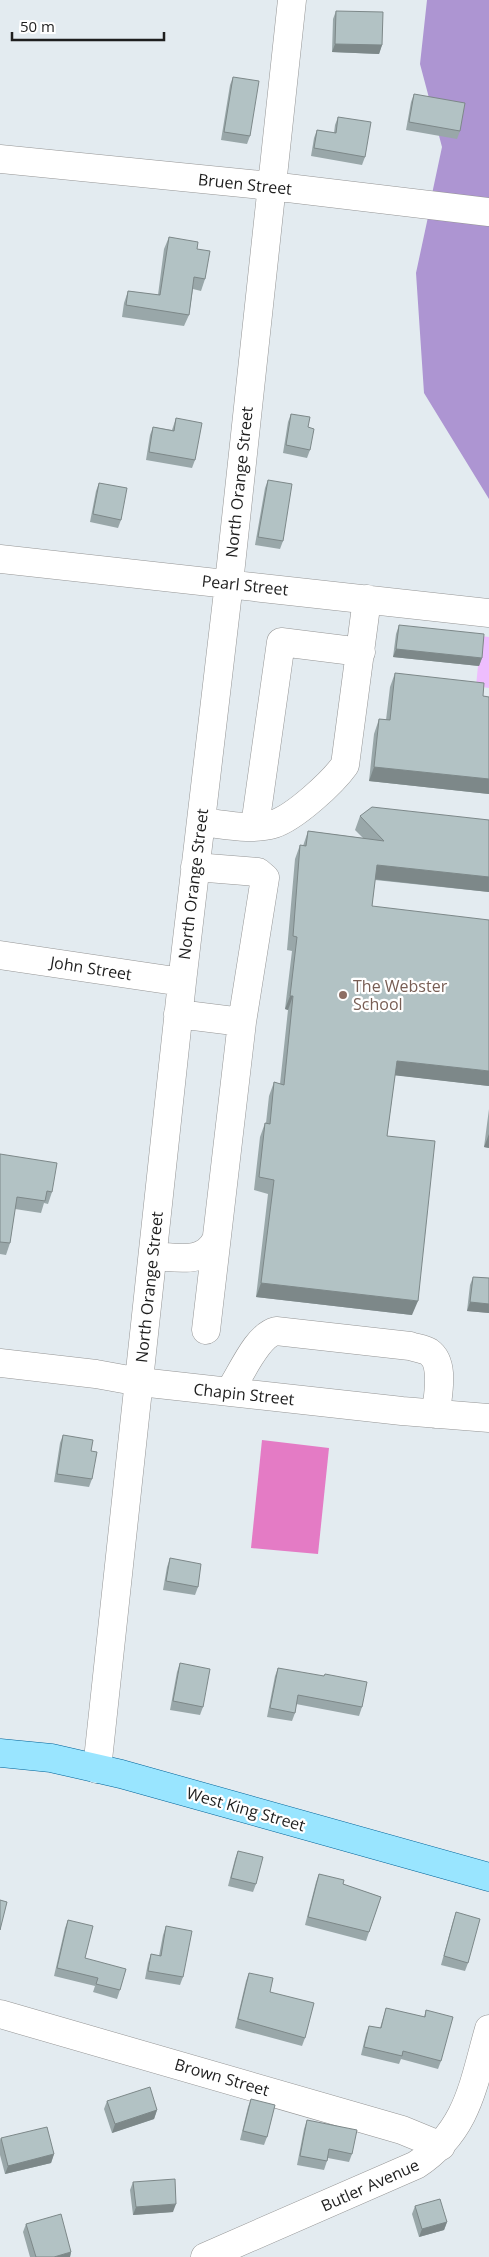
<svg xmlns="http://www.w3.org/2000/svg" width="489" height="2257" viewBox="0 0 489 2257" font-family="'Open Sans',sans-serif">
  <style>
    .forest { fill: #ad95d2 }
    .park { fill: #eebdfd }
    .pitch { fill: #e47bc5 }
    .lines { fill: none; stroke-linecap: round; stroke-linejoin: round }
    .minor-casing { stroke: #959595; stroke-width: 29 }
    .major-casing { stroke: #006298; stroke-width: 29 }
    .minor { stroke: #fff; stroke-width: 28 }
    .major { stroke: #99e5ff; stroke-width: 28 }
    .wall { fill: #99a7a9 }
    .shaded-wall { fill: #7d8889 }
    .building { fill: #b2c2c4; stroke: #7d8889 }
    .education-dot { fill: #8d6e63; stroke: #fff; stroke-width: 2 }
    .labels { text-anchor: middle; stroke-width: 4.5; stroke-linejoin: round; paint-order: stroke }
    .street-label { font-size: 16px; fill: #1e1e1e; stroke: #fff }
    .education-label { font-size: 16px; fill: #785e54; stroke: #fff; text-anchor: start }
  </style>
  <rect width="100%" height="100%" fill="#e3ebf0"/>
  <path class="forest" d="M427,0H489V200L432,194L442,147L420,64Z
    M428,217L489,224V499L424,393L416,273Z"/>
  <path class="park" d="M481,636L489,637V688L476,686Z"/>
  <path class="pitch" d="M262,1440L329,1448L318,1554L251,1548Z"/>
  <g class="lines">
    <g class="minor-casing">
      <path id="minor" d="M0,159L271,186L489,212
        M0,559L489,613
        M201,822C223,824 252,831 274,824C295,817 332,783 345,765L367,599
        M255,826L281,642L361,652
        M195,867L258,872L265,878L242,1022L206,1330
        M0,955L182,982
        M178,1014L242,1022
        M153,1256C176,1257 204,1265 216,1240
        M0,1363L96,1374L140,1382L402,1411L489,1418
        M229,1392C241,1375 256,1336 276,1331L410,1346C416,1348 424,1349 429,1352C446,1364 437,1397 436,1414
        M97,1769L182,982L229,583L292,0
        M0,2014L402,2130L441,2146
        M205,2257L416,2165C468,2131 473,2085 489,2029"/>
    </g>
    <g class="major-casing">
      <path id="major" d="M0,1753L51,1758L121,1774L489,1877"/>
    </g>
    <use href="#minor" class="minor"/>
    <use href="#major" class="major"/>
  </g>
  <path class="wall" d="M336,11L382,45L379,54L332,52L333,19Z
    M233,77L250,136L247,144L221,140L230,85Z
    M414,94L460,131L457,139L406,130L411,102Z
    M338,117L365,157L362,165L311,156L314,138L317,130L334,133L335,125Z
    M169,237L197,249L205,279L201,291L193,289L189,315L184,326L122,317L124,303L128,291L158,295L164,249Z
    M291,414L308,427L310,450L307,458L283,453L288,422Z
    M176,418L195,460L192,468L146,460L150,435L153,427L172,430Z
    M268,480L283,541L280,549L255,545L265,488Z
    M99,483L121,520L118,528L90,522L96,491Z
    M399,625L482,658L479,666L393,657L396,634Z
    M395,673L483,696L489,697V794L369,781L374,734L379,719L386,720L390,687Z
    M360,816L489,820V892L375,880L372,906L489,1086L395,1075L387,1136L412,1315L256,1297L268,1194L254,1190L260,1137L265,1123H266L269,1096L274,1082L280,1084L288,1010L285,1009L292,951L287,950L295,859L300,845L303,846L308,831L363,838L355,830Z
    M489,1109V1148L484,1147Z
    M0,1154L52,1192L48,1204L44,1203L41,1213L15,1209L10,1243L6,1255L0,1254Z
    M473,1277L489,1278V1313L467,1311L470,1285Z
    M63,1435L91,1451L92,1479L89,1487L54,1482L60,1443Z
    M170,1558L198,1587L195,1595L163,1590L167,1567Z
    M180,1663L203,1707L200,1715L170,1710L177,1672Z
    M278,1668L362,1707L359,1716L296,1704L295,1713L292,1721L267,1717L275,1676Z
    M238,1851L256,1884L253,1892L228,1886L235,1859Z
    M319,1874L343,1884L381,1897L366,1941L305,1925L316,1882Z
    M456,1912L468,1963L465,1971L441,1965L453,1921Z
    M68,1920L85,1958L120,1990L117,1999L93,1992L95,1986L54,1976L65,1928Z
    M166,1926L183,1977L180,1985L145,1979L148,1963L151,1954L159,1956L163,1935Z
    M249,1973L270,1992L305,2038L302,2046L235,2028L246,1981Z
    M386,2008L424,2017L426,2010L441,2061L438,2069L401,2059L399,2064L361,2055L366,2034L369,2026L380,2028Z
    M251,2099L267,2137L264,2145L240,2140L248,2107Z
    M107,2101L157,2110L154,2119L112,2133L104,2109Z
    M307,2120L352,2154L349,2162L328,2158L324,2170L297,2165L304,2129Z
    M1,2138L54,2154L51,2163L5,2174L0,2155V2140Z
    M133,2182L173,2212L133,2215L130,2190Z
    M415,2206L447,2222L444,2230L419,2237L412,2214Z
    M26,2224L71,2252L70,2257H30L23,2232Z"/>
  <path class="shaded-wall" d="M335,44L382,45L379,54L332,52Z
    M396,649L482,658L479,666L393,657Z
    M374,767L489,779V794L369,781Z
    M377,865L489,877V892L372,879Z
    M290,996H293L288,1010L285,1009Z
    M397,1061L489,1071V1086L392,1075Z
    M489,1134V1148L484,1147Z
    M261,1283L418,1301L412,1315L256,1297Z
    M470,1302L489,1304V1313L467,1311Z
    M157,2110L154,2119L112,2133L115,2124Z
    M54,2154L51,2163L5,2174L8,2166Z
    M176,2204L173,2212L133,2215L136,2207Z
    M447,2222L444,2230L419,2237L422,2229Z
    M71,2252L70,2257H54Z"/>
  <path class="building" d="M336,11L383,12L382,45L335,44Z
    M233,77L259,81L250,136L224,132Z
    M414,94L465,103L460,131L409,122Z
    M338,117L371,122L365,157L314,148L317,130L336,133Z
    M169,237L198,242L197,249L210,251L205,279L194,277L189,315L126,305L128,291L160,295Z
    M291,414L310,417L308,427L314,429L310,450L286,445Z
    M176,418L202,423L195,460L149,452L153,427L174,431Z
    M268,480L292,484L283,541L258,537Z
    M99,483L127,488L121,520L93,514Z
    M399,625L484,634L482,658L396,649Z
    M395,673L484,683L483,696L489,697V779L374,767L379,719L390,720Z
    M372,807L489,820V877L377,865L372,906L489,920V1071L397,1061L387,1136L435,1141L418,1301L261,1283L274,1180L259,1177L265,1123L270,1124L274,1082L284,1085L293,996H290L297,937L293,936L300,845L306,846L308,831L384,841L360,816Z
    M0,1154L57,1163L52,1192L47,1191L45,1201L17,1197L10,1243L0,1242Z
    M473,1277L489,1278V1304L470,1302Z
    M63,1435L93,1440L91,1451L97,1452L92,1479L57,1474Z
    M170,1558L201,1564L198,1587L166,1581Z
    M180,1663L210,1669L203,1707L173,1701Z
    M278,1668L324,1676L325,1674L367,1682L362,1707L298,1695L295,1713L270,1708Z
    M238,1851L263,1857L256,1884L231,1878Z
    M319,1874L344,1880L343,1884L381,1897L369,1932L308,1917Z
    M0,1900L7,1902L0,1930Z
    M456,1912L480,1919L468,1963L444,1956Z
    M68,1920L93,1926L85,1958L126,1969L120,1990L96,1984L98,1978L57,1968Z
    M166,1926L192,1931L183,1977L148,1971L151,1954L161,1956Z
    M249,1973L273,1978L270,1992L314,2003L305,2038L238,2019Z
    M386,2008L425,2017L426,2010L453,2017L441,2061L403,2051L402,2056L364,2047L369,2026L381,2028Z
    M150,2087L157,2110L115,2124L107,2101Z
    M251,2099L275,2105L267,2137L243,2131Z
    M307,2120L357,2130L352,2154L329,2149L327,2161L300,2156Z
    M47,2127L54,2154L8,2166L1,2138Z
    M175,2179L176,2204L136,2207L133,2182Z
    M440,2199L447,2222L422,2229L415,2206Z
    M61,2214L71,2252L54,2257H36L26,2224Z"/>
  <circle class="education-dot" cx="343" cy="995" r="5"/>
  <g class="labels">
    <g class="street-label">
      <text transform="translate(245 184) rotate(6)" y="6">Bruen Street</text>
      <text transform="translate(239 482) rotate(-84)" y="6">North Orange Street</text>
      <text transform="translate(245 585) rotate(6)" y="6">Pearl Street</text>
      <text transform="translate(193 884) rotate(-83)" y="6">North Orange Street</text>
      <text transform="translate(91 968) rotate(9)" y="6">John Street</text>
      <text transform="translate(149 1287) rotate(-84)" y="6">North Orange Street</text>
      <text transform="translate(244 1394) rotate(6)" y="6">Chapin Street</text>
      <text transform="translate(246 1809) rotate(16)" y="6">West King Street</text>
      <text transform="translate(222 2077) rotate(16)" y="6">Brown Street</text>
      <text transform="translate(370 2185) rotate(-24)" y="6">Butler Avenue</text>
    </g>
    <g class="education-label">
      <text x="353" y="992">The Webster<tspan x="353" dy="18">School</tspan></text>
    </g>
  </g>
  <path d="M12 32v8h152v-8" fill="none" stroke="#1e1e1e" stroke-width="2.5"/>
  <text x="20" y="32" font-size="15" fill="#1e1e1e" stroke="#ffffff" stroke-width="4" paint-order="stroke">50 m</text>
</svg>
